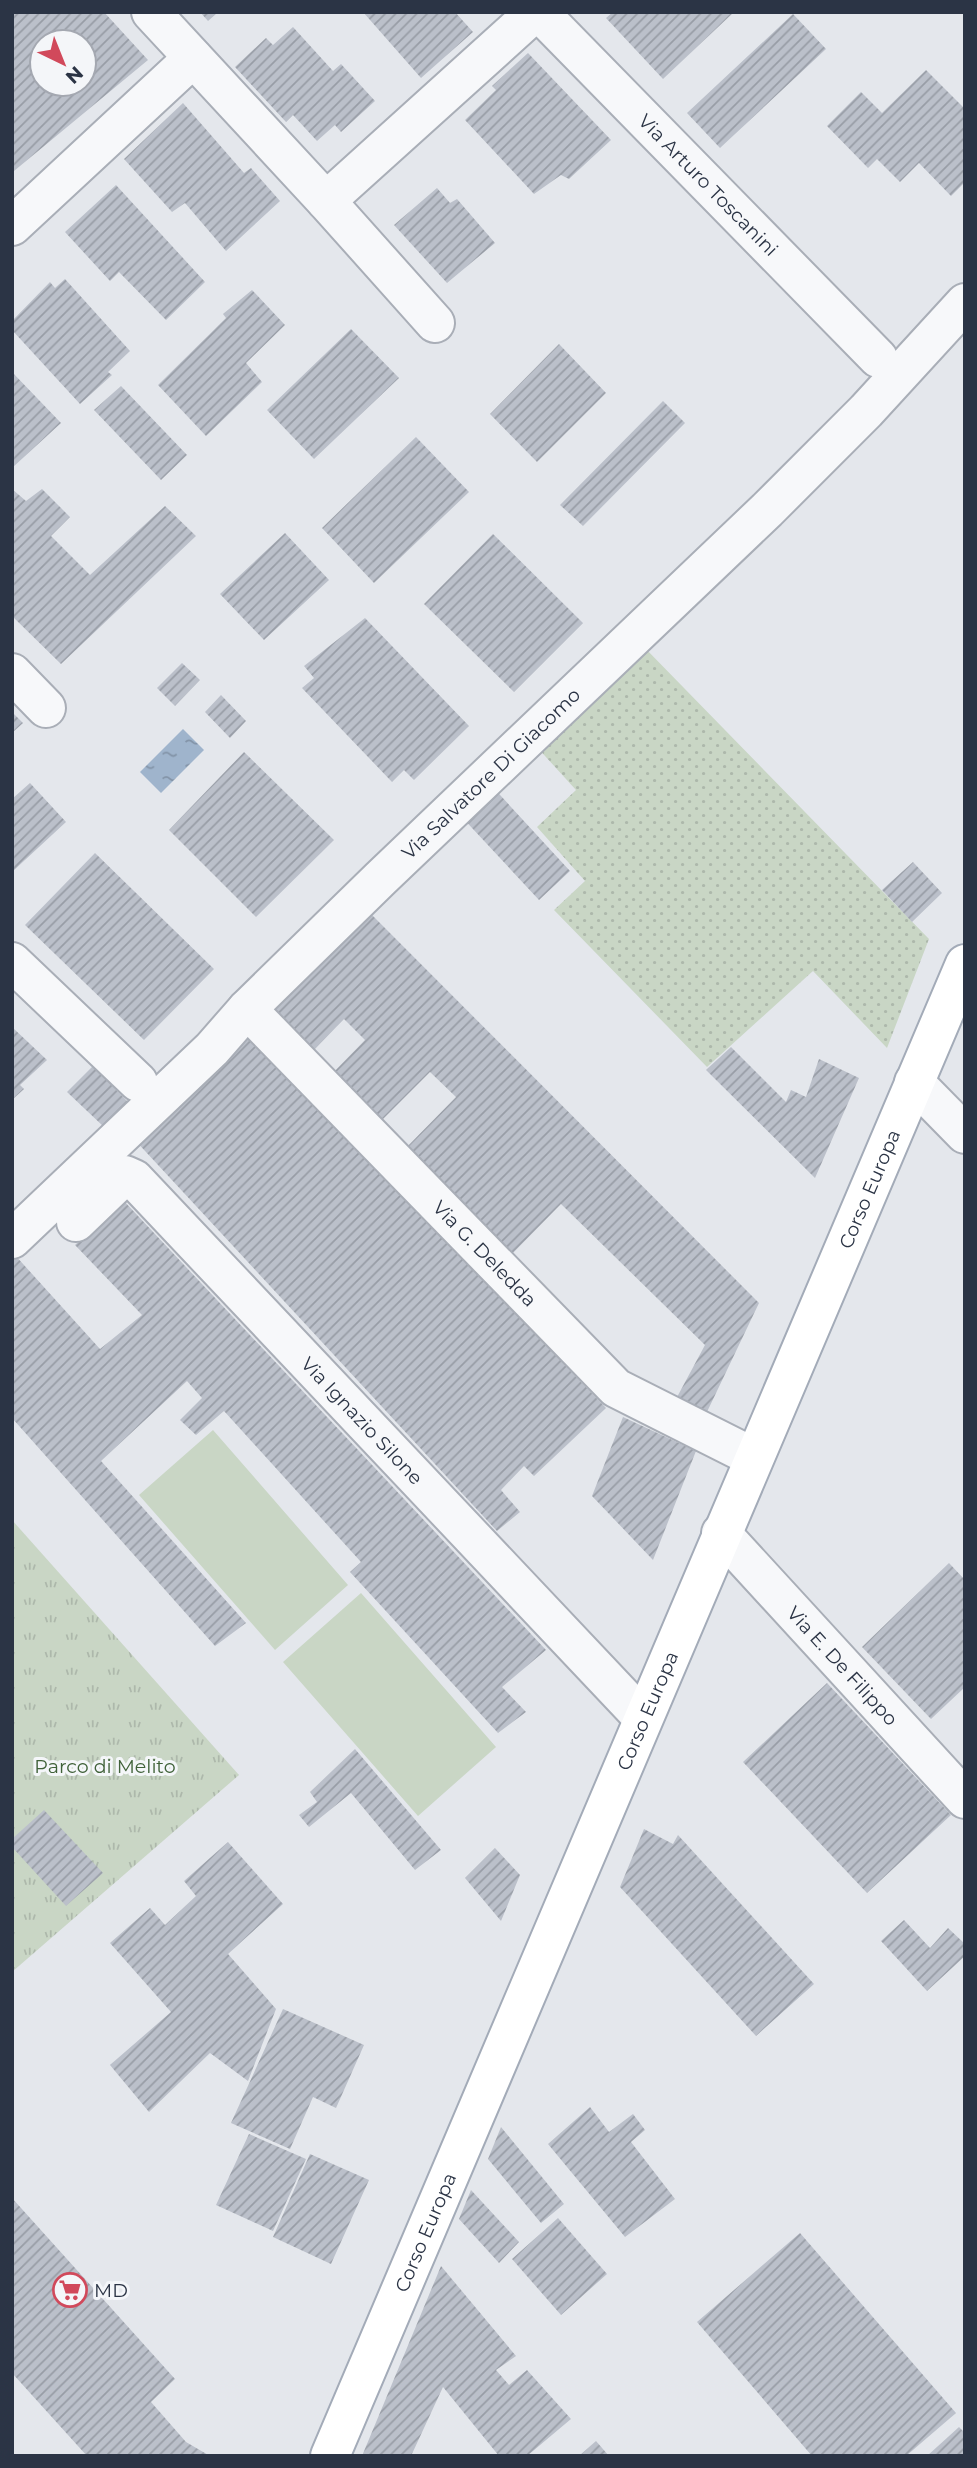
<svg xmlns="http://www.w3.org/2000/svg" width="977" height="2468" viewBox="0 0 977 2468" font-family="Montserrat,sans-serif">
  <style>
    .grass { fill: url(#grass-dots) }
    .park { fill: url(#park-tufts) }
    .garden { fill: #c9d6c5 }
    .water { fill: url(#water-ripples) }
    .building { fill: url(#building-hatch); fill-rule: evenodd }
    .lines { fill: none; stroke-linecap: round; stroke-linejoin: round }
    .minor-casing { stroke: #a9aeb7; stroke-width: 42 }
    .major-casing { stroke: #a3abb8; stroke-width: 42 }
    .minor { stroke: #f7f8fa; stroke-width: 38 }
    .major { stroke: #fff; stroke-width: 38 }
    .labels { text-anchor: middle; stroke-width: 6; stroke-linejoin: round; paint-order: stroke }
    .street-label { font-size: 19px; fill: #2b3445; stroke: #f4f6f9 }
    .park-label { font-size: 19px; fill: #3f6138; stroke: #f4f6f9 }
    .poi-label { font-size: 19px; fill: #2b3445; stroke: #f4f6f9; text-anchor: start }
  </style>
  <defs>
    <pattern id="grass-dots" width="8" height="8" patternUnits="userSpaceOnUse" patternTransform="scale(1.75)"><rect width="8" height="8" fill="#c9d6c5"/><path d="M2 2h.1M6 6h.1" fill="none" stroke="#adb8ab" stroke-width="1.8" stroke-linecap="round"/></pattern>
    <pattern id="park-tufts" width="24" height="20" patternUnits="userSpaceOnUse" patternTransform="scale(1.75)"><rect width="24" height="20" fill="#c9d6c5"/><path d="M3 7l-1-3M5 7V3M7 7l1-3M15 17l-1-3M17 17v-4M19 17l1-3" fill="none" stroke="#adb8ab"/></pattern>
    <pattern id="water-ripples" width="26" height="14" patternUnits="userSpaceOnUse" patternTransform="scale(1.75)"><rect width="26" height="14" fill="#9fb4cc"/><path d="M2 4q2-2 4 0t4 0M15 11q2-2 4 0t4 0" fill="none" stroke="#8293a7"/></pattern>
    <pattern id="building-hatch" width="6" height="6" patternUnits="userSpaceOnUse" patternTransform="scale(1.75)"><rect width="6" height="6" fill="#bbc0ca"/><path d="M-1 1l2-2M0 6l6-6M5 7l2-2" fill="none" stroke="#989da6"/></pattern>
  </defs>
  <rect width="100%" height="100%" fill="#e4e7ec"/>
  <path class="grass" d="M643,646L929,939L887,1048L813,971L707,1067L554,910L585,881L537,827L576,790L535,745Z"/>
  <path class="park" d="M12,1520L239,1775L12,1972Z"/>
  <path class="garden" d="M213,1430L348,1585L275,1650L139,1495Z
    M361,1593L496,1747L418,1816L283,1662Z"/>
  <path class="water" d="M183,729L204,750L161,793L140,772Z"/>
  <path class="building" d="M12,12H104L148,60L14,171L12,169ZM42,42H84V84H42Z
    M200,12H218L208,21Z
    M363,12H455L473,32L421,78Z
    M613,12H734L663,79L606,18Z
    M793,14L826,49L720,148L687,113Z
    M293,27L333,71L341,64L375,101L341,132L335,125L317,141L293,115L286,122L235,67L266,38L273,45Z
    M528,53L611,140L569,179L561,175L534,194L465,120L496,90L492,86Z
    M926,70L965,109V182L951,196L919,163L900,182L877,159L868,168L827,126L861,92L882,113Z
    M183,103L244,173L251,168L280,201L226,251L185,203L172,212L124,159Z
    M116,185L205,282L166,320L119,272L110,281L65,232Z
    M437,188L450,203L457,199L495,243L447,283L394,225Z
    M65,279L130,351L108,372L112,375L80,404L12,330V321L50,282L55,288Z
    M252,290L285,325L246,363L262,382L206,436L158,385L226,318L223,314Z
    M351,329L399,378L314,459L267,410Z
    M559,344L606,393L537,462L490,414Z
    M12,372L61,423L12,468Z
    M121,386L187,455L161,480L94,410Z
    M663,401L685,423L583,526L560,505Z
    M416,437L469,492L374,583L322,528Z
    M12,489L26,501L42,489L70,517L51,536L90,575L165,506L196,536L61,664L12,616Z
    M285,533L329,580L264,640L220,594Z
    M493,534L583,623L514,692L424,604Z
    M365,618L469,726L414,780L404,770L392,782L302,688L314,678L304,666Z
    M182,663L200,680L175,706L157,688Z
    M221,695L246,721L230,738L205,712Z
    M12,712L23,723L12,733Z
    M244,752L334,840L256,917L169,830Z
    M30,783L66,822L12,872V799Z
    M489,783L570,871L539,900L459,814Z
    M95,853L214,969L144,1040L25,925Z
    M913,862L942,893L912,922L882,890Z
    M365,908L759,1303L706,1414L676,1399L705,1345L561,1204L508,1258L403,1151L456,1097L430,1072L375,1127L327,1079L365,1040L344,1019L308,1056L263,1011Z
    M12,1027L47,1060L20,1085L24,1089L12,1100Z
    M243,1030L606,1408L534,1476L524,1466L501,1490L520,1512L497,1531L133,1138Z
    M731,1047L786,1102L791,1090L806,1097L819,1059L859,1078L815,1178L706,1070Z
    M93,1066L128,1102L104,1127L67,1092Z
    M123,1200L546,1650L502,1687L526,1712L498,1733L350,1572L361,1562L224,1411L196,1435L180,1420L202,1398L187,1381L101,1461L246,1623L215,1646L12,1418V1256L14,1254L100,1349L142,1315L75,1245Z
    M623,1417L696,1451L653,1560L592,1496Z
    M949,1563L965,1580V1687L931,1719L862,1647Z
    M827,1683L951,1815L867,1893L743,1762Z
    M355,1749L441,1850L415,1870L351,1793L309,1827L299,1815L317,1802L310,1792Z
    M44,1810L103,1873L66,1906L12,1847V1839Z
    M644,1829L673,1844L678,1835L814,1984L756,2036L620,1887Z
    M228,1842L283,1904L228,1954L276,2009L248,2081L210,2053L149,2112L110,2065L171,2012L110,1943L150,1908L165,1925L196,1896L184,1881Z
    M495,1848L520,1875L501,1921L465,1878Z
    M904,1920L930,1948L948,1928L965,1944V1956L927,1991L881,1941Z
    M283,2009L364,2045L336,2108L313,2097L290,2149L231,2123Z
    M590,2107L609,2132L633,2114L645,2130L631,2142L675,2199L625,2237L548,2144Z
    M501,2127L564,2204L541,2223L488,2159Z
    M249,2134L306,2159L273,2231L216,2205Z
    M310,2154L369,2180L331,2264L273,2237Z
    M471,2190L519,2242L499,2263L459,2219Z
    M12,2198L175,2379L151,2402L186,2442L210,2456H87L12,2373Z
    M558,2218L607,2274L561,2315L512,2259Z
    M800,2233L956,2413L906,2456H812L697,2322Z
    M441,2266L516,2356L496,2370L509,2385L527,2370L571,2419L527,2456H499L443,2387L411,2456H362Z
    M959,2427L965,2433V2456H927Z
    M596,2441L609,2456H579Z"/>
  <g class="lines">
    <g class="minor-casing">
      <g id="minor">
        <path id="s1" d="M151,12L326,201L532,15L540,13L878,358"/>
        <path d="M326,201L435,323"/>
        <path d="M12,226L193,58"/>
        <path d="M12,673L46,708"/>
        <path d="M12,962L138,1082"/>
        <path id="s2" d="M247,1009L616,1388L753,1457"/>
        <path d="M914,1082L965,1134"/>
        <path id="s3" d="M76,1222L125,1175L134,1179L643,1718"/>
        <path id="s4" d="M12,1239L212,1049L247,1009L380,879L767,510L866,411L965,303"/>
        <path id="s5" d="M721,1533L965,1799"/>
      </g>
    </g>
    <g class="major-casing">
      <g id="major">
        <path id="s6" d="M330,2456L965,964"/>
      </g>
    </g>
    <use href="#minor" class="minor"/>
    <use href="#major" class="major"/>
  </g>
  <defs>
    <g id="supermarket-ring" transform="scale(1.75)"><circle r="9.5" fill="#f4f6f9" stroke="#d1495b" stroke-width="1.5"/><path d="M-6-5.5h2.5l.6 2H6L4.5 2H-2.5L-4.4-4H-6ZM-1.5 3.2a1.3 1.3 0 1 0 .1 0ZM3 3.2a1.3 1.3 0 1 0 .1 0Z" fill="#d1495b"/></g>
  </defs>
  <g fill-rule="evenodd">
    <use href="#supermarket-ring" x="70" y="2290"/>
  </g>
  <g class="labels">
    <g class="street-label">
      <text dy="7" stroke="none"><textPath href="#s1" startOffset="784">Via Arturo Toscanini</textPath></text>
      <text dy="7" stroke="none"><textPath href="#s4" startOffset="668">Via Salvatore Di Giacomo</textPath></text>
      <text dy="7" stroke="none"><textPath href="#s6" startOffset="1377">Corso Europa</textPath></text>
      <text dy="7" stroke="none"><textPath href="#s2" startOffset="341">Via G. Deledda</textPath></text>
      <text dy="7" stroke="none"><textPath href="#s3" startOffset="410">Via Ignazio Silone</textPath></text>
      <text dy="7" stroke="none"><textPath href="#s5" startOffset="180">Via E. De Filippo</textPath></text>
      <text dy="7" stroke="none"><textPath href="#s6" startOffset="810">Corso Europa</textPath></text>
      <text dy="7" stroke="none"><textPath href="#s6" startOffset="243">Corso Europa</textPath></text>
    </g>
    <g class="park-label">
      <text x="105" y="1773">Parco di Melito</text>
    </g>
    <g class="poi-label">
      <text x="94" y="2297">MD</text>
    </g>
  </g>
  <rect width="977" height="2468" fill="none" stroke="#2b3445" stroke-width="28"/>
  <g transform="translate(63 63) rotate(137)"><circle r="33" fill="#f4f6f9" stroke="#a4a8b1" stroke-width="2"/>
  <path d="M0-5L12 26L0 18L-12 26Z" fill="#d1495b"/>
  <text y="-10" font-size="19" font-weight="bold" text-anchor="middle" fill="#2b3445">N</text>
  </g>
</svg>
